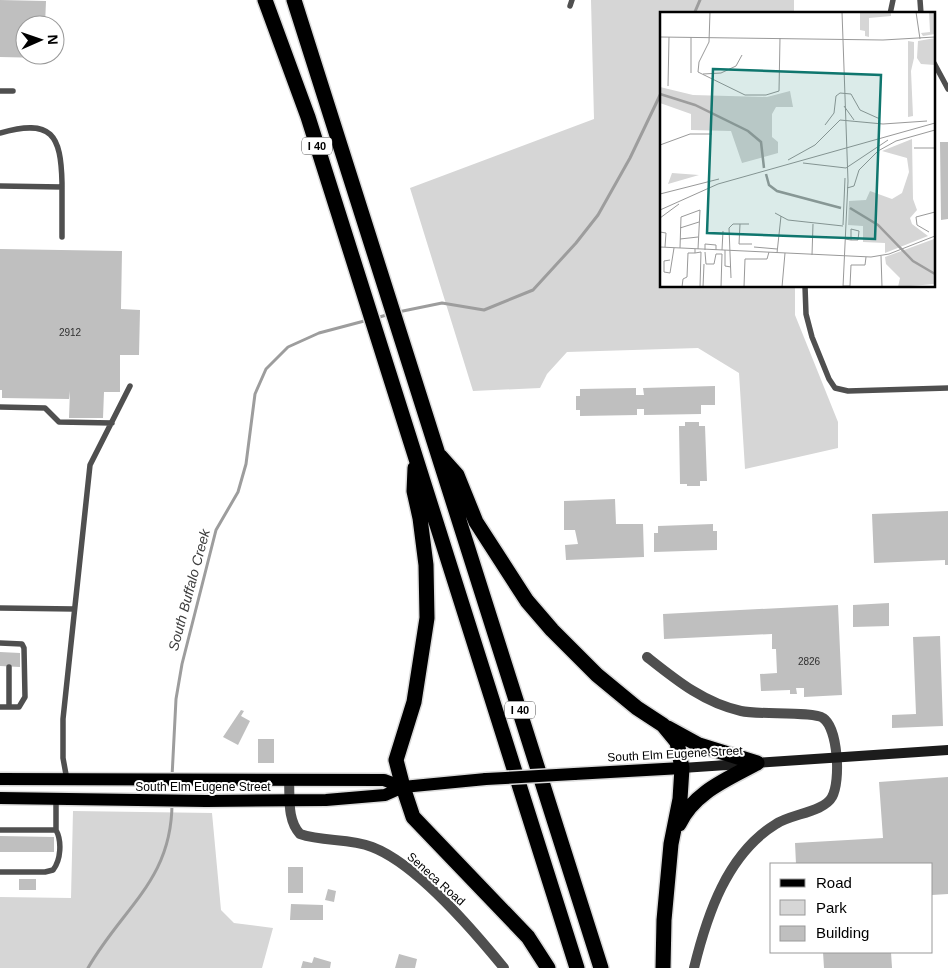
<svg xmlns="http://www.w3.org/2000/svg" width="948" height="968" viewBox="0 0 948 968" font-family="Arial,sans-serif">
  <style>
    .green { fill: #d6d6d6 }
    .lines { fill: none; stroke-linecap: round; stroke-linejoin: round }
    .stream { stroke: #9d9d9d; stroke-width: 3 }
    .building { fill: #bfbfbf }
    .primary-casing { stroke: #dbdbdb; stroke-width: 15 }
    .highway-casing { stroke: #dbdbdb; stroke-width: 18 }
    .lane { stroke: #4f4f4f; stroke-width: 5.5 }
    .street { stroke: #4f4f4f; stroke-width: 10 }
    .secondary { stroke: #1c1c1c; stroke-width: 10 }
    .primary { stroke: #000; stroke-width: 12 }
    .highway { stroke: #000; stroke-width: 15 }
    .primary-bridge-casing { stroke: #dbdbdb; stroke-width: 15; stroke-linecap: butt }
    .primary-bridge { stroke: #000; stroke-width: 12 }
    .labels { text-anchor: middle; stroke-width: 4; stroke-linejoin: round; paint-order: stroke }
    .number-label { font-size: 10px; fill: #303030 }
    .shield { fill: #fff; stroke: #4c4c4c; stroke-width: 1 }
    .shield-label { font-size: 11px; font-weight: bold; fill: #000 }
    .street-label { font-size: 12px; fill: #000; stroke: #fff }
    .water-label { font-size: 14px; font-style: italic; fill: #3e3e3e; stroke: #fff }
    .inset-river { fill: none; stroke: #9d9d9d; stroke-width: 2.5 }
    .inset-road { fill: none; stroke: #999; stroke-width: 1 }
    .view { fill: #0f766e; fill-opacity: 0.15; stroke: #0f766e; stroke-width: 2.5 }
    .inset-edge { fill: none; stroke: #000; stroke-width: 2.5 }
  </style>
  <rect width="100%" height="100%" fill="#fff"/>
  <path class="green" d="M591,0H794V14H662V286H795V315L838,422V448L745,469L739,373L698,348L567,352L547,374L540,388L473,391L410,188L594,119Z
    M73,811L212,813L221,910L234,923L273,928L262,968H0V897L71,898Z"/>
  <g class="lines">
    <path class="stream" d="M694,14L700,0
      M398,312L442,303L484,310L533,290L576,243L598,215L630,158L662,91
      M376,318L390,314
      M172,777L176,699L182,664L216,530L238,492L246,464L255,394L266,369L288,347L319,333L368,320
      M172,783V797
      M88,968C123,907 172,880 172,803"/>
  </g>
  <path class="building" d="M0,0L46,1L45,25H25V55H45V58L0,57Z
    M940,142H948V219L941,220Z
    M0,249L122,251L121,309L140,310L139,355H120V392H104L103,418H69L70,391L69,399L2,398V390H0Z
    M715,386V405H701V414L644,415V409H637V415L580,416V410H576V396H580V389L636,388V395H644L643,388Z
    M685,422H699V426H705L707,481H700V486H687V484H680L679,426H685Z
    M615,499L616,524H643L644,557L566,560L565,545L578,544L575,530H564V501Z
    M948,511V565H945V560L874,563L872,514Z
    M713,524V531H717V550L654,552V533H658V526Z
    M889,603V626L853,627V605Z
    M838,605L842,695L804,697V688H796L797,694H790V690L761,691L760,674L777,673L776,649H772V634L664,639L663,614Z
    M940,636L943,726L892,728V715L916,714L913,637Z
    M0,652L20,653V667L0,666Z
    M241,710L244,711L241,716L250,721L238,745L223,737Z
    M258,739H274V763H258Z
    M948,777V894L932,895V864H796L795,843L883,838L879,782Z
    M0,836L54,837V852H0Z
    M288,867H303V893H288Z
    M19,879H36V890H19Z
    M328,889L336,891L334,902L325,900Z
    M291,904L323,905V920H290Z
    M823,952H891L892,968H824Z
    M399,954L417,959L415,968H395Z
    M314,957L331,962L330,968H301L303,961L312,963Z"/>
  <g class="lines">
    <g class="primary-casing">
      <path id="primary" d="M574,774L682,768
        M0,779L384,780L403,787
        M0,798L206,801L326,800L385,795L403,787L486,779"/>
    </g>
    <g class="highway-casing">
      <path id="highway" d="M265,0L308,117L577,968
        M294,0L601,968
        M440,456L457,475L476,522L527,601L552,630L597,675L637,708L663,725L677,742L682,768L680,799L671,844L664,920L663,968
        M415,468L414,491L420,518L426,565L427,618L414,702L396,760L403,787L413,817L528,937L548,968
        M668,728L699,745L757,763
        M679,824C694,792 728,779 757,763"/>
    </g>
    <path class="lane" d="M920,0L921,14
      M570,6L572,0
      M890,14L893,0
      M934,63L948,89
      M0,91H13
      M0,133C52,118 61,135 62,183C62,201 62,219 62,237
      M0,186L62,187
      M805,286L806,314L812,337L829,379L835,388L848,391L948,388
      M0,407L45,408L59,422L112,423
      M0,608L74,609
      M0,643L22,644L24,648L25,697L19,707H0
      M9,707V667
      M67,780L63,758V719L90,465L130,386
      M0,830H56V798
      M0,872H45L53,870C61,860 62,841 56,830"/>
    <path class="street" d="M647,657C676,680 704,703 741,711C759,715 813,711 823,718C838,728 841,781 832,797C824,812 791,814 776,824C727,854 707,915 694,968
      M289,780C290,798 287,820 300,834C323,842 349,838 372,847C417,864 473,930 504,968"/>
    <path class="secondary" d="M682,768L948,750"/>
    <use href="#primary" class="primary"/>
    <use href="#highway" class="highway"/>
    <g class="primary-bridge-casing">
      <path id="primary-bridge" d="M486,779L574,774"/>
    </g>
    <use href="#primary-bridge" class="primary-bridge"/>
  </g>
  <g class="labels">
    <g class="number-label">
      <text x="70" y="336">2912</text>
      <text x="809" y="665">2826</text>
    </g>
    <g class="shield">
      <rect x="302" y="137.5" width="30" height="17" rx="4"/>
      <rect x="505" y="701.5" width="30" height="17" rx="4"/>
    </g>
    <g class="shield-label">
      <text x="317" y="150">I 40</text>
      <text x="520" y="714">I 40</text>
    </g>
    <g class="street-label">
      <text transform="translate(675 754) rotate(-3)" y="4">South Elm Eugene Street</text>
      <text x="203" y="791">South Elm Eugene Street</text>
      <text transform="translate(436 879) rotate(42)" y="4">Seneca Road</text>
    </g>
    <g class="water-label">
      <text transform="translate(189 590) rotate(-75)" y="5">South Buffalo Creek</text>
    </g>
  </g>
  <g transform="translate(660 12)">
    <rect width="275" height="275" fill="#fff"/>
    <path d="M200,0H231V4L209,6V25L205,24V19L200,18ZM269,0H275V22L263,24L261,21L270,20ZM275,26V53L261,52L257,46L258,29ZM248,29L254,30V46L251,59L253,104L248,105ZM0,75L33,83L107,85L130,79L133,95H116L112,102V125L118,130V141L82,151L71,119L31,118V102L0,91ZM252,127L253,187L257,198L250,206L252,212L268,224L225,241V231L203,230V214L188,213L189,189L206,188L210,179L232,187L242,181L249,160L247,146L222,139ZM12,161L39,163L8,172ZM274,227L275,272L238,275L240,266L226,252L225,245Z" fill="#d6d6d6"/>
    <path class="inset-river" d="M0,82L35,93L88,119L101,130L104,156M106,162L109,173L117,179L181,196M190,196L218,213L253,249L275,262"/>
    <path class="inset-road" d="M50,0L49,30L39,50L38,60L85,83H106L119,79L120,26M182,0L188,169L183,275M256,0L260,27M0,25L223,28L275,25M31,61V25M43,62L61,61L76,54L82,43M8,74L9,25M184,94L194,108M165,113L174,101L176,84L180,81L191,82L200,98L220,107M0,133L30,122H52M254,136H275M128,148L155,133L180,108L223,112L267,109M143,151L186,156L228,128M187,176L194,174L199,158L218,139L236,129L275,118M0,182L59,167M0,198L58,172L275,111M115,201L128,208L183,214M0,206L19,192M80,212L79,232H92M183,213L185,166M20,216L39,210M0,220L6,221L5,235M269,220L257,213L256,205L275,200M20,227L38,225M185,227L191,228V217M191,228H198L199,219L191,217M0,235L211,245L229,242L275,224M94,235L117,237M20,236L21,205L40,198L38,237M45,238V232L56,233V238M62,238L63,219M65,238V254L71,255M45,240L46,252H54L56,242H62L61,275M35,241L41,240L40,275M117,241L121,204M152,243L153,212M221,244L222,275M10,248L4,249V260L10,261L14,236M71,266L69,216L73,212H89M183,274H190L191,253H205L206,245M22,275L23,267L27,265L28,241H35V237M43,275L44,252M84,275L85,247H107L109,240M122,275L125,241"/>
    <path class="view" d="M53,57L221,63L215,227L47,221Z"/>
    <rect width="275" height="275" class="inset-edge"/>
  </g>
  <rect x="770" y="863" width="162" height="90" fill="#ffffff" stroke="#999999"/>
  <rect x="780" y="879" width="25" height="8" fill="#000000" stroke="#999999"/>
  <text x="816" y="888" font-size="15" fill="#000000">Road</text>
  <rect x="780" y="900" width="25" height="15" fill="#d6d6d6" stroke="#999999"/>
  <text x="816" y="913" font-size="15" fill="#000000">Park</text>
  <rect x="780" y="926" width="25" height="15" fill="#bfbfbf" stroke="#999999"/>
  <text x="816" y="938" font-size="15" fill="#000000">Building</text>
  <g transform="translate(40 40) rotate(88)"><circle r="24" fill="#ffffff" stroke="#999999"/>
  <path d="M0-4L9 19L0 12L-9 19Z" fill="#000000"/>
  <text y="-8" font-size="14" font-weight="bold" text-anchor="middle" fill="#000000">N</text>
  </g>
</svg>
